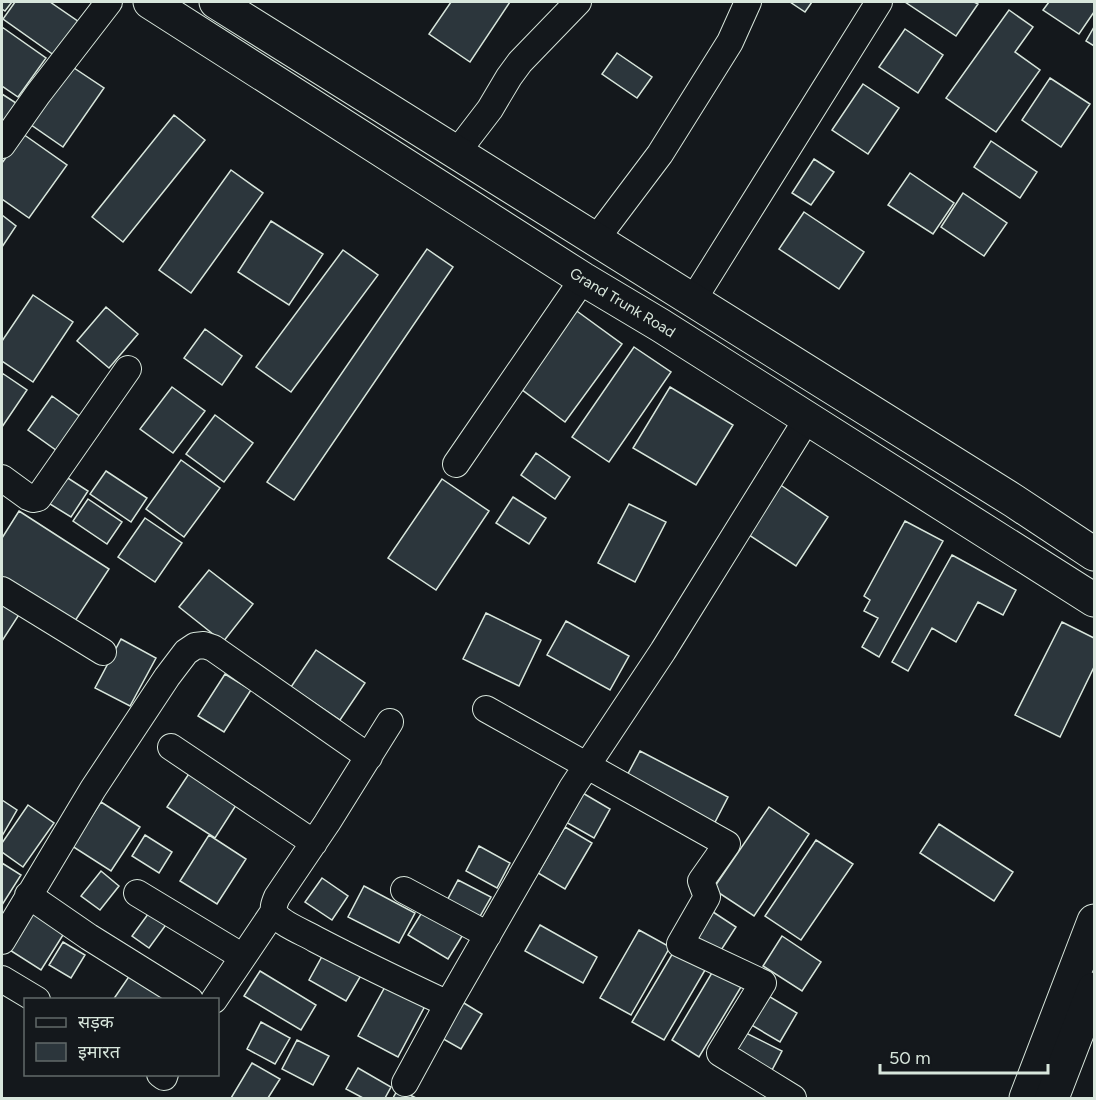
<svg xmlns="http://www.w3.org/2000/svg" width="1096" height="1100" viewBox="0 0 1096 1100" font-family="Figtree,'Noto Sans Devanagari',sans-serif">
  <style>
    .building { fill: #2c363c; stroke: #d8e6dc; stroke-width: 1.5 }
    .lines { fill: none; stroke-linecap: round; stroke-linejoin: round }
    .minor-casing { stroke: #d8e6dc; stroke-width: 28 }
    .highway-casing { stroke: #d8e6dc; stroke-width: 35 }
    .minor { stroke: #14181c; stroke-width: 26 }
    .highway { stroke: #14181c; stroke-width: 33 }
    .labels { text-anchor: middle; stroke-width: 4.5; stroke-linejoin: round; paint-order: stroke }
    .street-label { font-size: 15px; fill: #d8e6dc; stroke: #14181c }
  </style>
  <rect width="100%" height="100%" fill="#14181c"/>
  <path class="building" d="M2,2H12L5,11L2,9Z
    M15,2H50L82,24L58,58L3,19Z
    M451,2H510L470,62L429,34Z
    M790,2H812L805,12Z
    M905,2H974L978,4L956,36Z
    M1049,2H1094V12L1079,34L1043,10Z
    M1009,10L1033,27L1015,52L1040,70L996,132L946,98Z
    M2,27L46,58L18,97L2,86Z
    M1094,27V46L1086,41Z
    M905,29L943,55L918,93L879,67Z
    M617,53L652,77L637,98L602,74Z
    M65,62L104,88L63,147L24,120Z
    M1050,78L1090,104L1061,147L1022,120Z
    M863,84L899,108L868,154L832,130Z
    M2,94L16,103L2,123Z
    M174,115L205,140L123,242L92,217Z
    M23,134L67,165L29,218L2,199V163Z
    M991,141L1037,172L1020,198L974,167Z
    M814,159L834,172L811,205L792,193Z
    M231,170L263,193L191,293L159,270Z
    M910,173L954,203L933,234L888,205Z
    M963,193L1007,223L984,256L941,227Z
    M804,212L864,252L839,289L779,249Z
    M2,215L16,226L2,247Z
    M271,221L323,254L289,305L238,272Z
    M427,249L453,267L294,500L267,482Z
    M343,250L378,275L291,392L256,367Z
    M33,295L73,322L33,382L2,361V341Z
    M106,307L138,334L109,368L77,341Z
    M574,309L622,344L565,422L517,386Z
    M205,329L242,356L222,385L184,358Z
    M634,347L671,372L609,462L572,437Z
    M2,373L27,390L2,427Z
    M172,387L205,411L173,453L140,429Z
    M670,387L733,425L696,485L633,448Z
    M52,396L85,420L60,453L28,430Z
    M215,415L253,443L224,482L186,454Z
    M536,453L570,477L555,499L521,475Z
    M181,460L220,488L184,537L146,509Z
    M106,471L147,498L131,522L90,494Z
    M60,473L88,491L71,517L42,499Z
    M442,479L489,511L436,590L388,558Z
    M779,484L828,517L796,566L746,533Z
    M513,497L546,518L529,544L496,523Z
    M88,499L122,522L107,544L73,521Z
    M629,504L666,522L635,582L598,563Z
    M19,511L109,569L73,624L2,578V538Z
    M145,518L182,543L155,582L118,557Z
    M905,521L943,541L879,657L862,647L878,618L864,611L870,600L864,596Z
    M952,555L1016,590L1003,615L978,602L956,642L932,628L908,671L892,662Z
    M209,570L253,604L223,642L179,607Z
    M2,596L22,610L2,641Z
    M486,613L541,640L519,686L463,659Z
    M566,621L629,656L610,690L547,655Z
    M1062,622L1094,638V667L1060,737L1015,715Z
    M121,639L156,658L130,706L95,688Z
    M316,650L365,683L340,720L291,687Z
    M225,674L251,690L224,732L198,716Z
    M640,751L728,797L712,828L623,783Z
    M192,769L240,799L215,838L167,807Z
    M581,792L610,809L594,838L564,821Z
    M2,800L17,810L2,836Z
    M101,802L140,827L111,871L72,846Z
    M28,805L54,823L23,867L2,852V843Z
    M769,807L809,834L754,916L713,889Z
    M939,824L1013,872L994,901L920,853Z
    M565,827L592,843L565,889L538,873Z
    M145,835L172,852L159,873L132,856Z
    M209,835L246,859L217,904L180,881Z
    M816,840L853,864L801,940L765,916Z
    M479,846L510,863L497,888L466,871Z
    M2,863L21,875L2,905Z
    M101,871L119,886L100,910L81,896Z
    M322,878L348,896L332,920L305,902Z
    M458,880L491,897L475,925L443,908Z
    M364,886L415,913L399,943L348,917Z
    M31,905L68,927L41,970L5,947Z
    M707,908L736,927L716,958L687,939Z
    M424,909L464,933L448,959L408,935Z
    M151,910L168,922L149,948L132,936Z
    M540,925L597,957L583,983L525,951Z
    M639,930L670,947L631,1015L600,998Z
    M782,936L821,962L802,991L763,966Z
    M63,942L85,955L71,978L49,965Z
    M677,946L708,965L664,1040L632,1022Z
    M325,951L363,972L346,1001L309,980Z
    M260,971L316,1005L301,1030L244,996Z
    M713,971L741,987L699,1057L672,1040Z
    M130,975L166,1000H113Z
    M386,985L425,1006L398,1057L358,1036Z
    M760,991L797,1013L780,1042L743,1020Z
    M459,1000L482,1014L461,1049L438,1036Z
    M261,1022L290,1038L275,1064L247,1049Z
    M738,1029L782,1051L771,1072L728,1050Z
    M297,1040L329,1056L313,1085L282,1069Z
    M252,1063L280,1079L268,1098H231Z
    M358,1068L391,1087L385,1098H363L346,1089Z
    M398,1089L416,1098H393Z"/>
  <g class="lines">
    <g class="minor-casing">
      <path id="minor" d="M2,145L38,94L109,2
        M457,152L490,109L509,77L520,62L578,2
        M596,239L660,154L730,42L748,2
        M693,300L879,2
        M456,464L583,279
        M2,478L28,497L33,499L38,498L128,369
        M2,590L103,652
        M486,709L727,844L701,881L707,897L680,944L763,983L720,1053L793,1098
        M390,722L327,823L277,897C274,904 272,909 276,915C282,924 305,933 315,939C359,962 403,983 448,1004
        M171,747L314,843
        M404,890L488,935
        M137,893L243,957
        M28,895L89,937L190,1000
        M2,941L93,789L167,677L186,652L195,646L204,645L213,648L369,757
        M2,979L37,1000
        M214,1000L274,911
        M160,1074L164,1077L165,1074
        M405,1083L448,1004L572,788L663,651L807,419"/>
    </g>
    <g class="highway-casing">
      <g id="highway">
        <path id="s1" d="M150,2L583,279L660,325L1094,600"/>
        <path d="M216,2L1014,501L1094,554"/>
        <path d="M1026,1098L1094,921"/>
        <path d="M1052,1098L1094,989"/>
      </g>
    </g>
    <use href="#minor" class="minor"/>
    <use href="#highway" class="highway"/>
  </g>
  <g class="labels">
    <g class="street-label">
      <text dy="5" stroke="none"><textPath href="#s1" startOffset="560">Grand Trunk Road</textPath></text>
    </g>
  </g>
  <rect width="1096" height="1100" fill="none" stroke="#d8e6dc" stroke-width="6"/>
  <rect x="24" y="998" width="195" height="78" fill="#14181c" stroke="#626a69" stroke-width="1.5"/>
  <rect x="36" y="1018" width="30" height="9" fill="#14181c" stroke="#626a69" stroke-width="1.5"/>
  <text x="78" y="1028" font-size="18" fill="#d8e6dc">सड़क</text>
  <rect x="36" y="1043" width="30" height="18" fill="#2c363c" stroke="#626a69" stroke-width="1.5"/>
  <text x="78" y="1058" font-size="18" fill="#d8e6dc">इमारत</text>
  <path d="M880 1064v9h168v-9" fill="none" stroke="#d8e6dc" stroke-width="3"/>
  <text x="889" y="1064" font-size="18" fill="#d8e6dc" stroke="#14181c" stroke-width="4.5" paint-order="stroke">50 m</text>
</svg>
